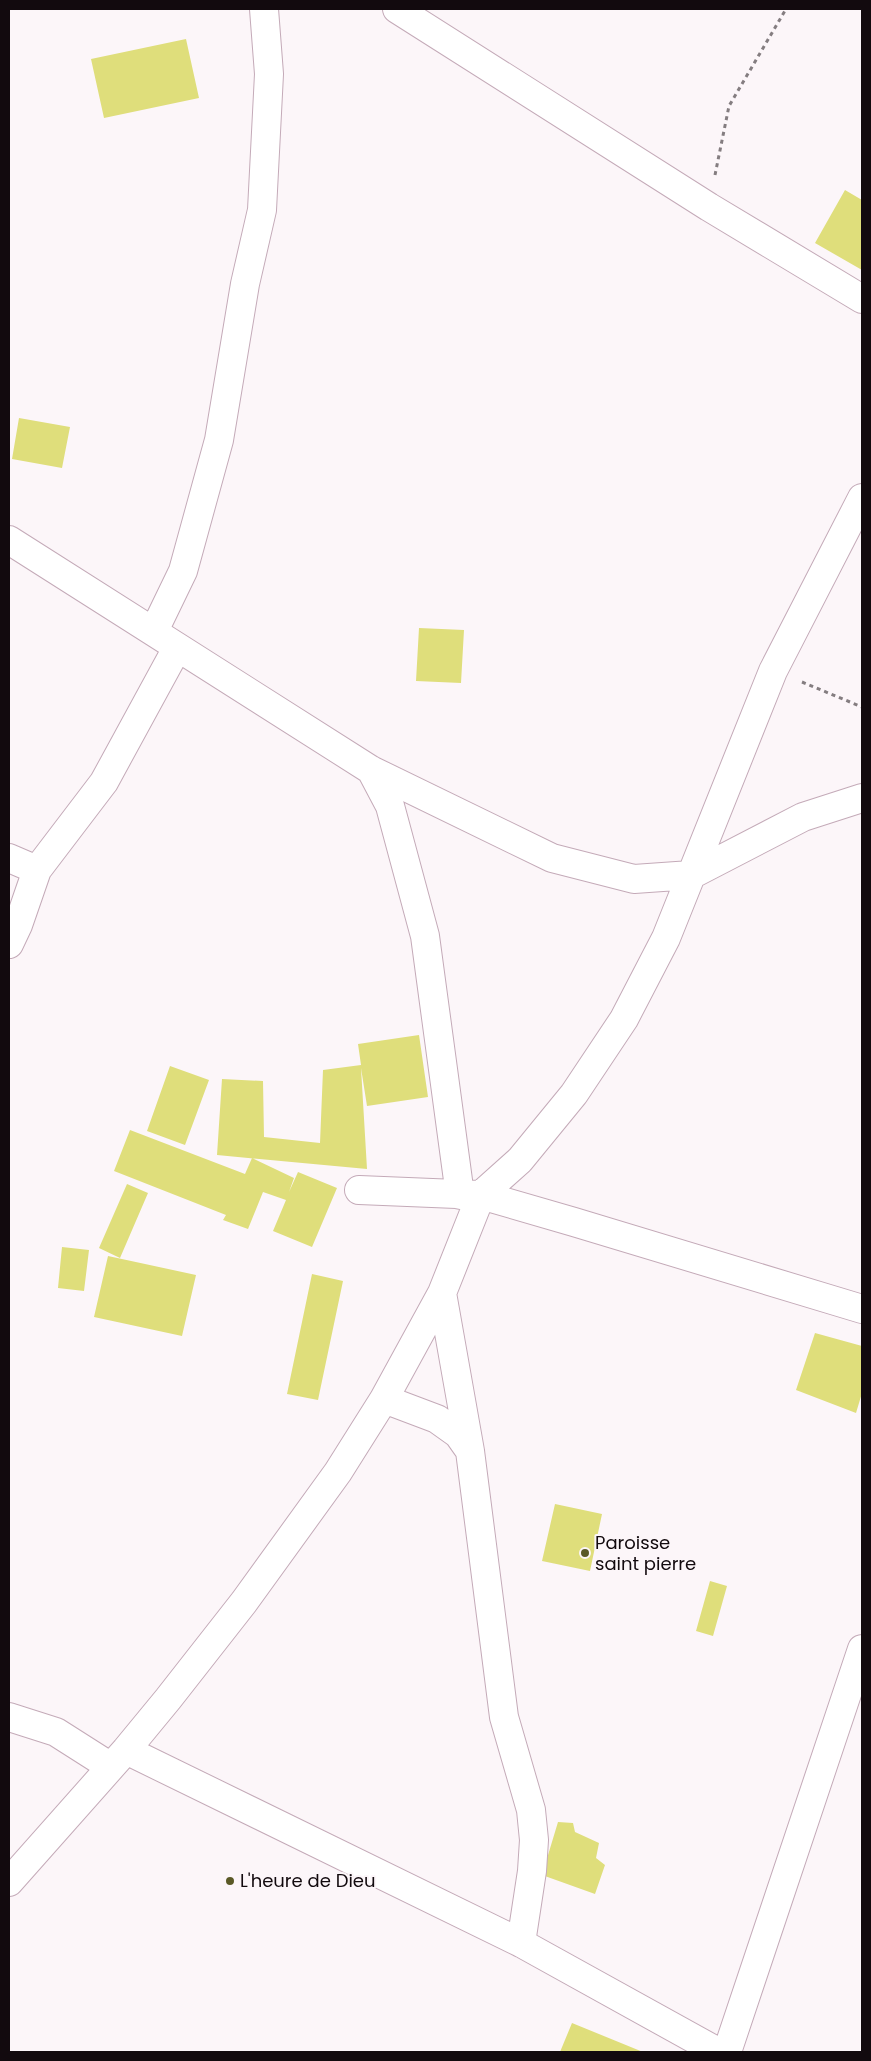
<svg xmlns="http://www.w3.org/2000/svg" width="871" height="2061" viewBox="0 0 871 2061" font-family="Poppins,sans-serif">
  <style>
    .building { fill: #dfde7b }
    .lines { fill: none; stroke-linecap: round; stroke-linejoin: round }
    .street-casing { stroke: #c4aab8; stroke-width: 30 }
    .path { stroke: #847d80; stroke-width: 3; stroke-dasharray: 4 4; stroke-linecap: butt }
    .street { stroke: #fff; stroke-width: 28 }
    .poi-dot { fill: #5a5926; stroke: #fcf6f9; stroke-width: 2 }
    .labels { text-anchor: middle; stroke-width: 4; stroke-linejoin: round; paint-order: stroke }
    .poi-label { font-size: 18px; fill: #120a0e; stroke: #fcf6f9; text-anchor: start }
  </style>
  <rect width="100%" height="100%" fill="#fcf6f9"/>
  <path class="building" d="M186,39L199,98L104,118L91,59Z
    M845,190L862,200V270L815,243Z
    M19,418L70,427L62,468L12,459Z
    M419,628L464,630L461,683L416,681Z
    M419,1035L428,1097L367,1106L361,1068L367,1169L217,1155L222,1079L263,1081L264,1137L320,1143L323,1070L361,1065L358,1044Z
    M170,1066L209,1080L185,1145L147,1131Z
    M130,1130L245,1174L252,1158L294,1178L289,1192L298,1172L337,1188L312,1247L273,1231L286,1200L263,1192L248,1229L223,1220L226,1215L114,1171Z
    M127,1184L148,1193L120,1258L99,1248Z
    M62,1247L89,1250L84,1291L58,1288Z
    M108,1256L196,1275L182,1336L94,1317Z
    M312,1274L343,1281L318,1400L287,1394Z
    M815,1333L862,1346V1393L856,1413L796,1390Z
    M555,1504L602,1514L590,1571L542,1561Z
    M710,1581L727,1586L713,1636L696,1631Z
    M558,1822L573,1823L575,1832L599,1843L596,1858L605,1865L595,1894L542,1875Z
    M572,2023L643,2052H560Z"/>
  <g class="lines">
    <g class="street-casing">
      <path id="street" d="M397,9L709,207L862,299
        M9,540L371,770L552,858L634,879L691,875L803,817L862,798
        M154,631L183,571L219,440L245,284L262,210L269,74L264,9
        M371,770L390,806L425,936L460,1195
        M9,858L37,870
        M9,944L18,925L37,870L104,782L177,648
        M359,1190L481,1195L574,1222L862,1309
        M442,1293L470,1451
        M384,1399L437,1419L458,1434L470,1451L504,1717L531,1810L534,1840L532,1871L521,1943
        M9,1717L56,1732L111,1767
        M126,1750L521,1943L718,2052
        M9,1882L126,1750L168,1699L244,1602L338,1472L384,1399L442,1293L481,1195L520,1160L574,1094L624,1019L666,938L773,671L862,498
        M727,2052L862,1649"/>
    </g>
    <path class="path" d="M715,175L729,106L786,9
      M802,682L862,707"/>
    <use href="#street" class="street"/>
  </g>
  <g class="poi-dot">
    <circle cx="585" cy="1553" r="5"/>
    <circle cx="230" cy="1881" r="5"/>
  </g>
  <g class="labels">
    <g class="poi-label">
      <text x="595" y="1549">Paroisse<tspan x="595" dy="21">saint pierre</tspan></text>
      <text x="240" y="1887">L'heure de Dieu</text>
    </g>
  </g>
  <rect width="871" height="2061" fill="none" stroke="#120a0e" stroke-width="20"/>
</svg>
